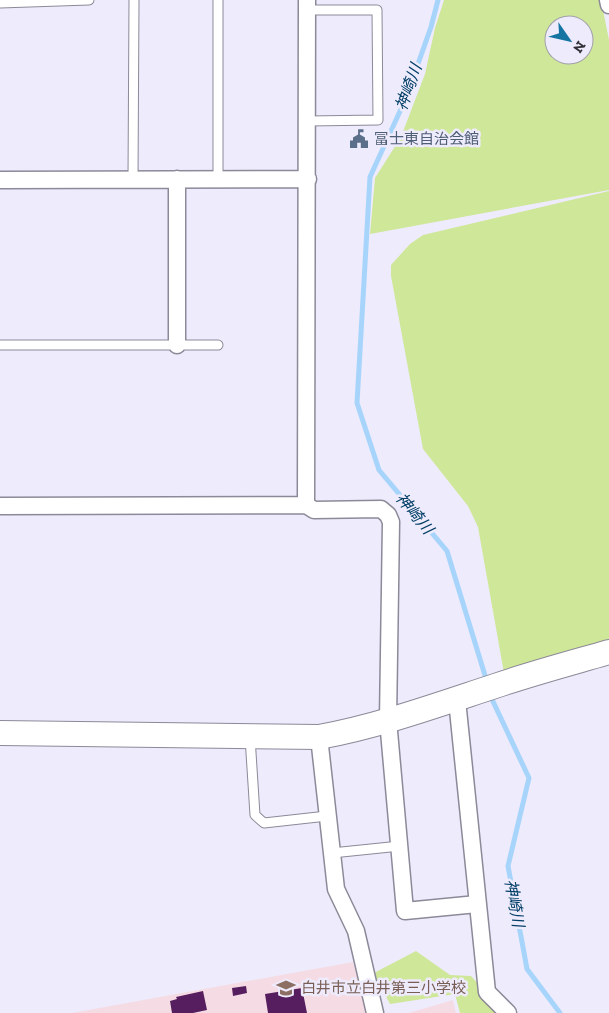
<svg xmlns="http://www.w3.org/2000/svg" width="609" height="1013" viewBox="0 0 609 1013" font-family="'Zilla Slab','Noto Sans JP',serif">
  <style>
    .education { fill: #f5dce4 }
    .green { fill: #cfe798; fill-rule: evenodd }
    .lines { fill: none; stroke-linecap: round; stroke-linejoin: round }
    .stream { stroke: #a7d4fb; stroke-width: 5 }
    .building { fill: #561e5e }
    .lane-casing { stroke: #8c8998; stroke-width: 11 }
    .street-casing { stroke: #8c8998; stroke-width: 19 }
    .secondary-casing { stroke: #8c8998; stroke-width: 26 }
    .lane { stroke: #fff; stroke-width: 9 }
    .street { stroke: #fff; stroke-width: 16 }
    .secondary { stroke: #fff; stroke-width: 24 }
    .labels { text-anchor: middle; stroke-width: 5; stroke-linejoin: round; paint-order: stroke }
    .service-label { font-size: 15px; fill: #4e5e75; stroke: #eeebfc; text-anchor: start }
    .education-label { font-size: 15px; fill: #785e54; stroke: #eeebfc; text-anchor: start }
    .water-label { font-size: 16px; font-style: italic; fill: #003e66; stroke: #eeebfc }
  </style>
  <rect width="100%" height="100%" fill="#eeebfc"/>
  <path class="education" d="M353,962L367,1013H72Z
    M453,1000L456,1013H409Z"/>
  <path class="green" d="M444,0H601L609,40V190L370,234L375,178L401,137L425,74L435,28ZM554,25H584V55H554Z
    M609,191V642L504,673L478,527L468,506L423,449L391,276V265L410,244L423,235Z
    M416,951L450,975L471,976L505,1013H460L455,994L390,1004L374,973Z"/>
  <g class="lines">
    <path class="stream" d="M438,0L431,27L406,98L370,177L357,403L379,470L447,551L487,682
      M490,695L529,778L508,866L527,969L560,1013"/>
  </g>
  <path class="building" d="M246,986L247,993L233,996L232,988Z
    M302,988L307,1013H268L265,994Z
    M203,991L207,1010L193,1013H172L170,1001L177,999L176,997Z"/>
  <g class="lines">
    <g class="lane-casing">
      <path id="lane" d="M218,0V179
        M0,3L89,0
        M307,10H377L378,120L308,121
        M133,180L134,0
        M0,345H218
        M250,737L255,815L264,823L327,816
        M332,853L400,846"/>
    </g>
    <g class="street-casing">
      <path id="street" d="M307,0L306,505L314,510L381,509L388,515L391,522L388,720L405,911L477,904
        M608,0L609,5
        M0,180L308,179
        M177,345V179
        M0,506L306,505
        M457,700L487,992L508,1013
        M319,737L336,889L356,931L375,1013"/>
    </g>
    <g class="secondary-casing">
      <path id="secondary" d="M0,733L319,737C379,726 437,705 495,686C533,673 571,663 609,652"/>
    </g>
    <use href="#lane" class="lane"/>
    <use href="#street" class="street"/>
    <use href="#secondary" class="secondary"/>
  </g>
  <defs>
    <g id="civic-bare" transform="scale(1.5)"><path d="M-.6-6.5H3V-4.5H.6V-3L4-1V1h2V6H-6V1h2V-1L-.6-3ZM-1.2 2.5V6h2.4V2.5Z" fill="#5c6f8a" stroke="#eeebfc" stroke-width="2.5" paint-order="stroke"/></g>
    <g id="school-bare" transform="scale(1.5)"><path d="M0-5L7-2L0 1L-7-2ZM-4 1L0 2.5L4 1V4Q0 6-4 4Z" fill="#8d6e63" stroke="#eeebfc" stroke-width="2.5" paint-order="stroke"/></g>
  </defs>
  <g fill-rule="evenodd">
    <use href="#civic-bare" x="359" y="139"/>
    <use href="#school-bare" x="286" y="988"/>
  </g>
  <g class="labels">
    <g class="service-label">
      <text x="374" y="144">冨士東自治会館</text>
    </g>
    <g class="education-label">
      <text x="301" y="993">白井市立白井第三小学校</text>
    </g>
    <g class="water-label">
      <text transform="translate(408 87) rotate(-70)" y="6">神崎川</text>
      <text transform="translate(415 513) rotate(50)" y="6">神崎川</text>
      <text transform="translate(515 903) rotate(80)" y="6">神崎川</text>
    </g>
  </g>
  <g transform="translate(569 40) rotate(124)"><circle r="24" fill="#eeebfc" stroke="#a2a0ad"/>
  <path d="M0-4L9 19L0 12L-9 19Z" fill="#1575a2"/>
  <text y="-8" font-size="14" font-weight="bold" text-anchor="middle" fill="#313036">N</text>
  </g>
</svg>
